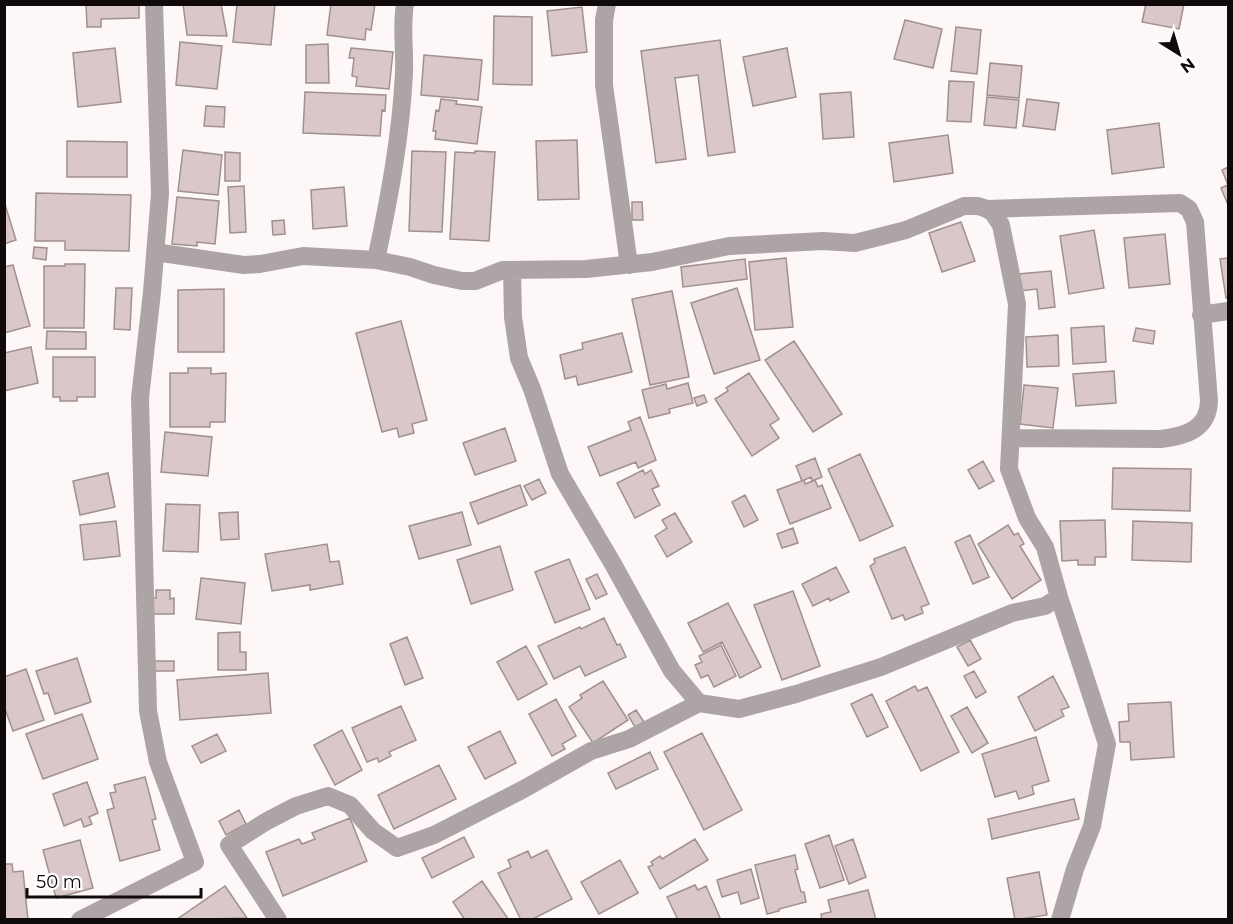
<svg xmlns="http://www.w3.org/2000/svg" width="1233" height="924" viewBox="0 0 1233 924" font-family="Montserrat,sans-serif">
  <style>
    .building { fill: #d9c7c9; stroke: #a09091; stroke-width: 1.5 }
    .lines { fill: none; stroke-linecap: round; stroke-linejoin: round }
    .minor { stroke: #aca4a5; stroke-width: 18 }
  </style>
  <rect width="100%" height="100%" fill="#fef7f7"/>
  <path class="building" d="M86,4H139V18L101,19V27H87Z
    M183,4H221L227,36L187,35Z
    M237,4H275L271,45L233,42Z
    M331,4H375L371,30L366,29L365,40L327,35Z
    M1146,4H1184L1179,29L1142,22Z
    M582,7L587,52L552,56L547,11Z
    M494,16L532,17V85L493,84Z
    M905,20L942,29L933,68L894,59Z
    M956,27L981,30L977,74L951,71Z
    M720,40L735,152L708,156L698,75L675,78L686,159L656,163L641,51Z
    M180,42L222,46L217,89L176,85Z
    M328,44L329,83H306V45Z
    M115,48L121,102L78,107L73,53Z
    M351,48L393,52L389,89L356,86L357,77L352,76L354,58H349Z
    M787,48L796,97L753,106L743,57Z
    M424,55L482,60L478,100L421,95Z
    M990,63L1022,66L1019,98L987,95Z
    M949,81L974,82L971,122L947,121Z
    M305,92L386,95L385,111L382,110L380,136L303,133Z
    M851,92L854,137L823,139L820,94Z
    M987,97L1019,100L1016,128L984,125Z
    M441,99L457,101L456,104L482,107L477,144L435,139L436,131H433L436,110L439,111Z
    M1027,99L1059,103L1055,130L1023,126Z
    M206,106L225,107L224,127L204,126Z
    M1159,123L1164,167L1112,174L1107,130Z
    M948,135L953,173L894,182L889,143Z
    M577,140L579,199L538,200L536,141Z
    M67,141L127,142V177H67Z
    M183,150L222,155L218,195L178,191Z
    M412,151L446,152L442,232L409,231Z
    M475,151L495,152L489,241L450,239L455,152L475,153Z
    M225,152L240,153V181H225Z
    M1228,167V185L1222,170Z
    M1228,185V205L1221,188Z
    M244,186L246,232L230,233L228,187Z
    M344,187L347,226L313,229L311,190Z
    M36,193L131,195L129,251L65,250V241H35Z
    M177,197L219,201L215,244L197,242V246L172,244Z
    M4,201L16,240L4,244Z
    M632,202H642L643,220H632Z
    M284,220L285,234L273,235L272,221Z
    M961,222L975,261L942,272L929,233Z
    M1094,230L1104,288L1069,294L1060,236Z
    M1165,234L1170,284L1129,288L1124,238Z
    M34,247L47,248L46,260L33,258Z
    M786,258L793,327L755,330L749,262Z
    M1228,258V298H1226L1220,259Z
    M745,259L747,279L683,287L681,267Z
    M65,264H85L84,328H44V266H65Z
    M13,265L30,326L4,333V267Z
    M1051,271L1055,307L1039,309L1037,289L1019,291L1018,274Z
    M116,288H132L130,330L114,329Z
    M737,288L760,360L714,374L691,303Z
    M224,289V352H178V290Z
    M672,291L689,377L650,385L632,299Z
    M401,321L427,420L412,424L414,433L399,437L397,428L382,432L356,333Z
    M1104,326L1106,362L1073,364L1071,328Z
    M1136,328L1155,331L1153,344L1133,341Z
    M47,331L86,332V349H46Z
    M622,333L632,372L578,385L576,376L565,379L560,355L583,349L582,343Z
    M1058,335L1059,366L1027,367L1026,337Z
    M794,341L842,414L813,432L765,360Z
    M31,347L38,383L4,391V353Z
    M53,357H95V397H77V401H60V397H53Z
    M188,368H211V374L226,373L225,422H210V427H170V373H188Z
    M1114,371L1116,403L1076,406L1073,374Z
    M749,373L779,419L770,425L779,438L752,456L715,399L728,391L726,388Z
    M688,383L693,403L669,409L670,413L649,418L642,390L666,384L667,389Z
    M1024,385L1058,388L1053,428L1020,424Z
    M704,395L707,402L697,406L694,398Z
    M640,417L656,460L638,468L636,462L600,476L588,447L631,430L628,422Z
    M505,428L516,461L475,475L463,443Z
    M165,432L212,437L208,476L161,472Z
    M860,454L893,526L860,541L828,469Z
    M815,458L822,477L812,481L811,477L802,481L796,466Z
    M983,461L994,481L979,489L968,470Z
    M1113,468L1191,469L1190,511L1112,509Z
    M643,470L645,474L651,470L659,486L652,489L660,505L635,518L617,483Z
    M108,473L115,507L80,515L73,481Z
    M539,479L546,493L532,500L524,486Z
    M804,480L805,484L815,480L818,487L822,485L831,508L790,524L777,490Z
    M520,485L527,505L478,524L470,503Z
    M745,495L758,520L744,527L732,502Z
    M166,504L200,505L198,552L163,551Z
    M238,512L239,539L221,540L219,513Z
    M462,512L471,545L419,559L409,526Z
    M675,513L692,542L667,557L655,536L667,528L662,520Z
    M1105,520L1106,557H1095V565H1078V560L1062,561L1060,521Z
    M116,521L120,556L84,560L80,525Z
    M1133,521L1192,523L1191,562L1132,560Z
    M1008,525L1014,535L1018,533L1024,544L1020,546L1041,580L1012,599L978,544Z
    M793,528L798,543L782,548L777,534Z
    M970,535L989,577L973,584L955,542Z
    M327,544L330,562L339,561L343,584L310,590V585L272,591L265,554Z
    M500,546L513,590L471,604L457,560Z
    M905,547L929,604L921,607L923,613L905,620L903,615L892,619L870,566L875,563L874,559Z
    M569,559L590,609L555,623L535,572Z
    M836,567L849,592L830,601L829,598L813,606L802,584Z
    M597,574L607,594L596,599L586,579Z
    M201,578L245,583L241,624L196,619Z
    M156,590H170V599L174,598V614H152V598H156Z
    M793,591L820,666L782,680L754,605Z
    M728,603L761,667L740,678L722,642L703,652L688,623Z
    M604,618L617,645L620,644L626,657L585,676L580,666L554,679L538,646L580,627L581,629Z
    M240,632V652H246V670H218V633Z
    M407,637L423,678L405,685L390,644Z
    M970,640L981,659L968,666L957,647Z
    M721,645L736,676L714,687L708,675L701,678L695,665L702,662L699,656Z
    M526,646L547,684L518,700L497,662Z
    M77,658L91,702L55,714L48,693L44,694L36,671Z
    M154,661H174V671H153Z
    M26,669L44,720L13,731L4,706V677Z
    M974,671L986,692L976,698L964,676Z
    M268,673L271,713L180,720L177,680Z
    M1053,676L1069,707L1061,710L1064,716L1035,731L1018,697Z
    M603,681L628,720L593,743L569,707L582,698L580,695Z
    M915,686L918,691L927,687L959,752L921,771L886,701Z
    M872,694L888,727L867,737L851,704Z
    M556,699L576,736L562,744L565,749L552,756L529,714Z
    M1171,702L1174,757L1131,760L1130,742H1120L1119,722L1129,721L1128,704Z
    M401,706L416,740L389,752L391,756L379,762L377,758L367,762L352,728Z
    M967,707L988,743L972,753L951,716Z
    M636,710L644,722L635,727L628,715Z
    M82,714L98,759L43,779L26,734Z
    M342,730L362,770L335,785L314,745Z
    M500,731L516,763L485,779L468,747Z
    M702,733L742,810L704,830L664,752Z
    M217,734L226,751L201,763L192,746Z
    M1036,737L1049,781L1032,786L1034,794L1019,799L1016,791L995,797L982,754Z
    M650,752L658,769L616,789L608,773Z
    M439,765L456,799L394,829L378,795Z
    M145,777L156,819L152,820L160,850L120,861L107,810L114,808L110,793L116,792L114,785Z
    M87,782L98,813L89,817L92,824L84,827L81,819L64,826L53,794Z
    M1074,799L1079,819L992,839L988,819Z
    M239,810L246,824L226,835L219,821Z
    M350,818L367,861L283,896L266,852L299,839L302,844L315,839L312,833Z
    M829,835L844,880L820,888L805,844Z
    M464,837L474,857L432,878L422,858Z
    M695,839L708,860L660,889L648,867L653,865L651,862L660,856L662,859Z
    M853,839L866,877L849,884L835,846Z
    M80,840L93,888L56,898L43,850Z
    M547,850L572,899L531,920H521L498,873L511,867L508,860L528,851L531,858Z
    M795,855L798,869L795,870L801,892H804L806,902L779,909V911L767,914L755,865Z
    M620,860L638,893L599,914L581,882Z
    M4,864H12L13,872L23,871L28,920H4Z
    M751,869L759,898L741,904L738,892L722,897L717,880Z
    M1039,872L1047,915L1015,920L1007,878Z
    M482,881L509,920H465L453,902Z
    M695,885L698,890L706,886L721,920H678L667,897Z
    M225,886L247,918L176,920Z
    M868,890L876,920H822L821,914L831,912L828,900Z"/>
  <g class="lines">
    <path class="minor" d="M607,4L604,20V85L629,265
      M987,209L1180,203L1189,209L1195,222L1209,401C1208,430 1185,436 1161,439L1012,438
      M155,252L244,265L260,264L303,256L376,260L410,267L434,275L462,281H475L503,270L586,269L652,262L729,246L823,241L855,243L906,230L964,206H978L987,209L993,213L1001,225L1017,304L1009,469L1027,518L1045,547L1059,597L1045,606L1012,613L881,667L796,694L739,709L699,703L672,671L613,564L560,474L532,389L519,358L513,317L512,270
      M376,260C389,199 401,136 404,73C405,50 401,27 405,4
      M1201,315L1228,311
      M1059,597L1107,744L1092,826L1075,869L1060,920
      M80,920L195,862L158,762L148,711L140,398L152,292L160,194L154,4
      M278,920L229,845L267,821L296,806L328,796L350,805L373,831L397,848L434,835L522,790L591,751L629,739L699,703"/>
  </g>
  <rect width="1233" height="924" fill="none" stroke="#100a0b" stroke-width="12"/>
  <g transform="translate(1179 54) rotate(143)" stroke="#ffffff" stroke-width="4.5" paint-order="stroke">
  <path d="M0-4.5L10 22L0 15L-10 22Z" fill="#100a0b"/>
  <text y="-9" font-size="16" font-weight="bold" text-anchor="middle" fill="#100a0b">N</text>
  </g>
  <path d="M27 888v9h174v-9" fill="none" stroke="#100a0b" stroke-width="3"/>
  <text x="36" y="888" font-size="18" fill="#100a0b" stroke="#ffffff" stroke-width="4.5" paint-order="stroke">50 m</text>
</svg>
